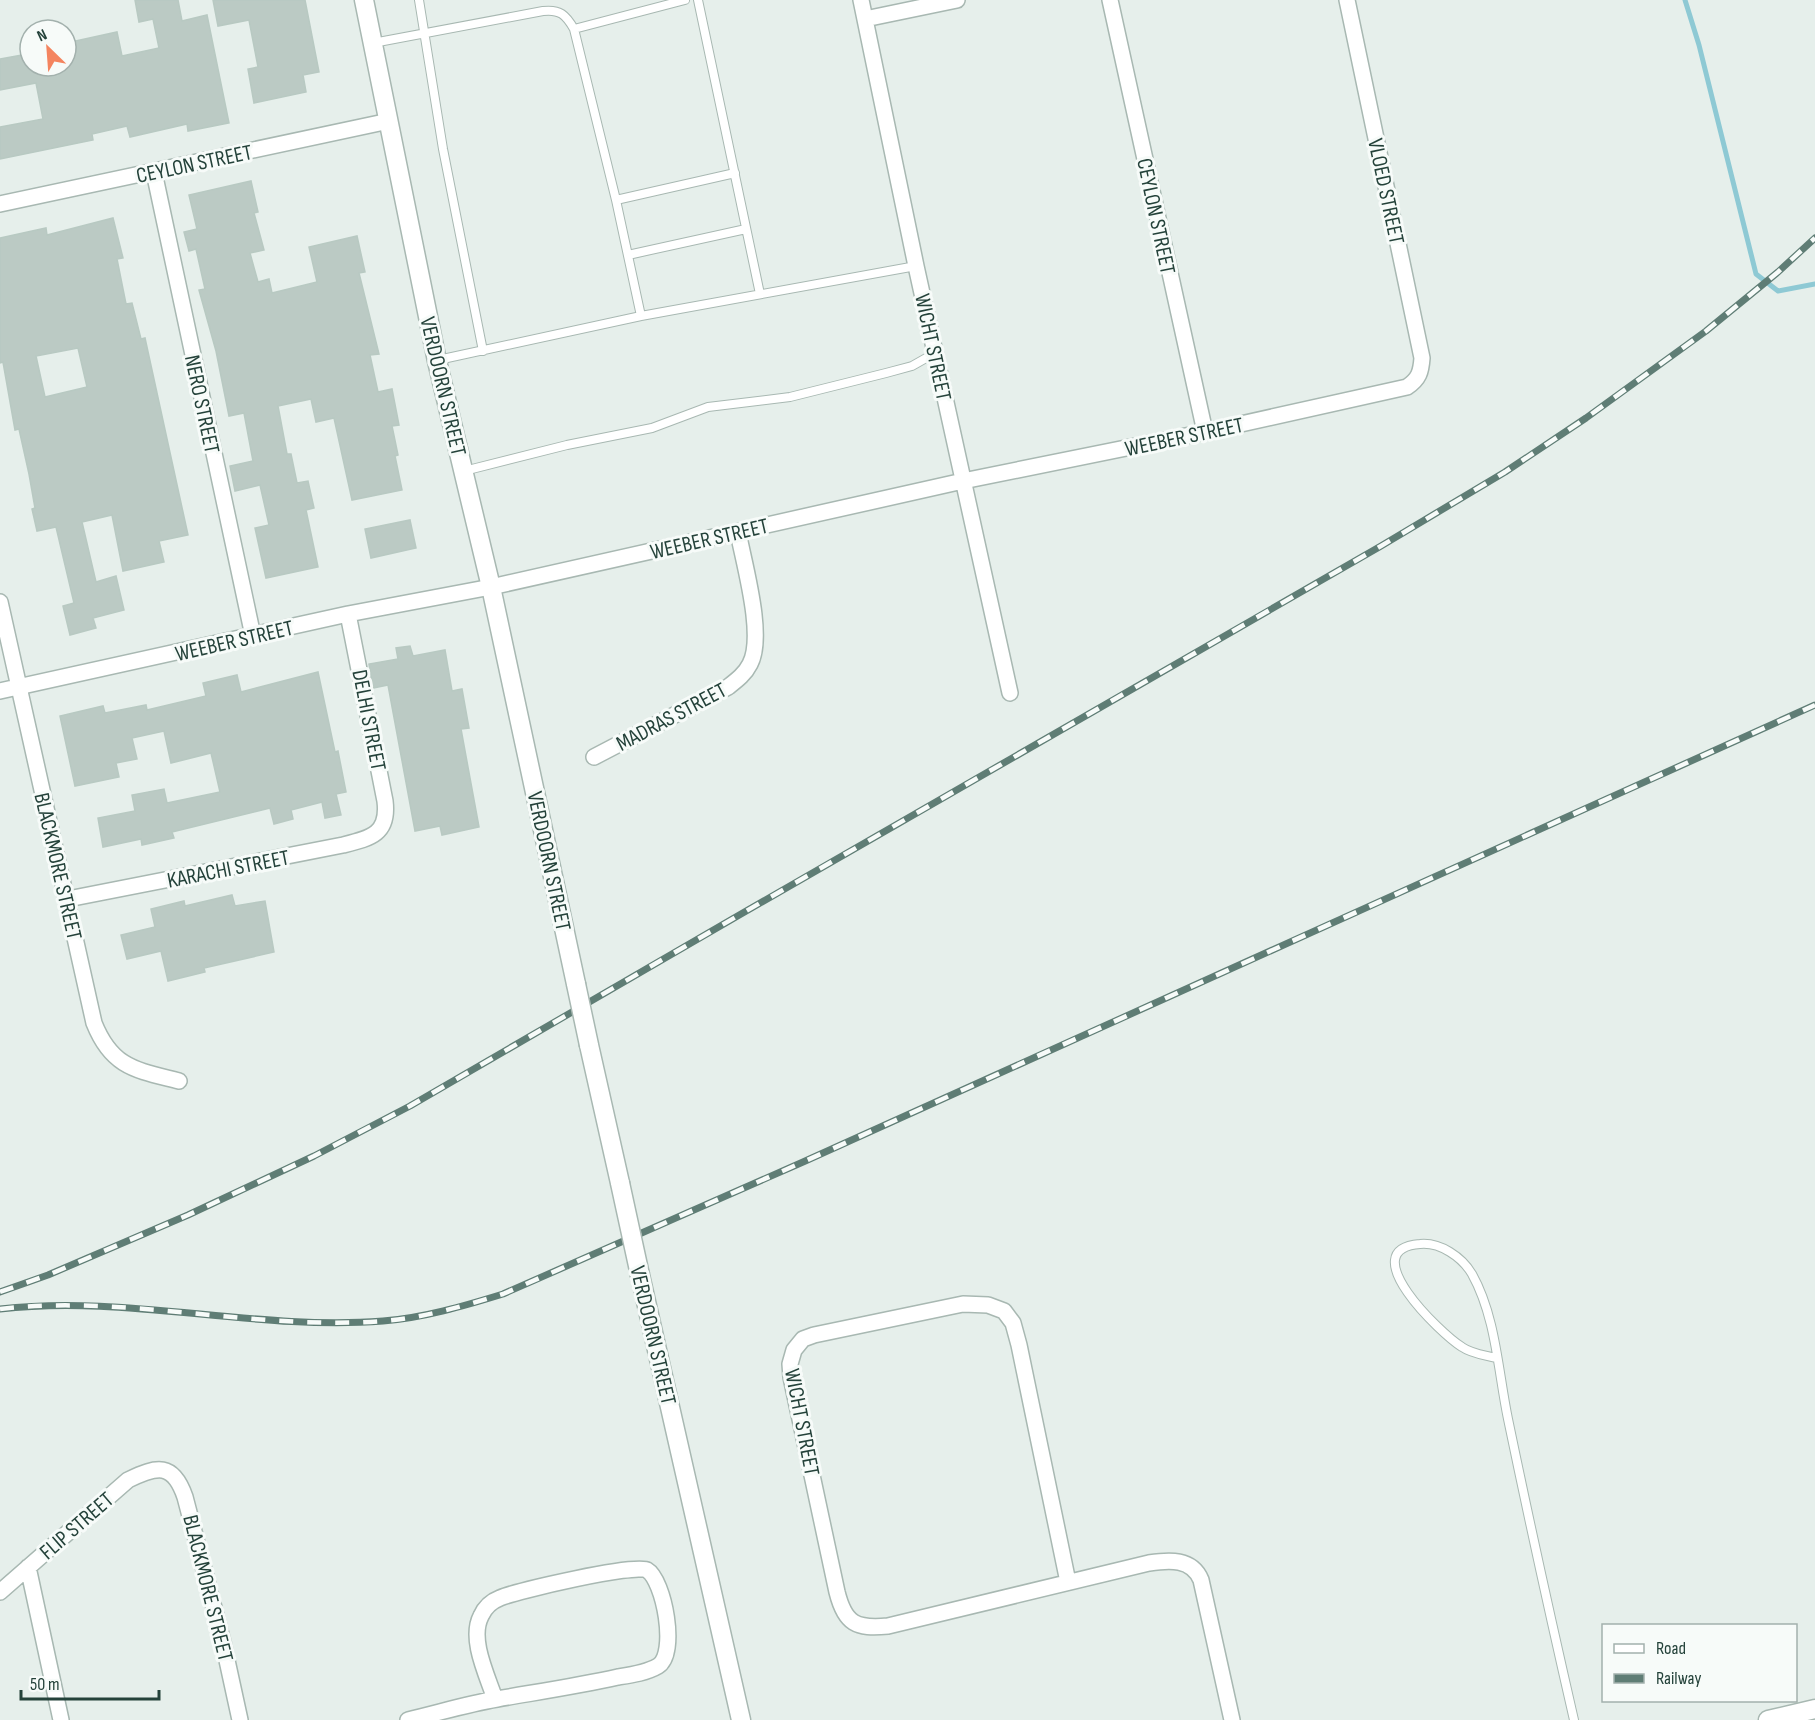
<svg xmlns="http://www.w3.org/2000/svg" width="1815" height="1720" viewBox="0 0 1815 1720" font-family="'Sofia Sans Condensed',sans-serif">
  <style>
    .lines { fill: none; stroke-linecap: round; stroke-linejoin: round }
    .stream { stroke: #8ec9d4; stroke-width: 5 }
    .building { fill: #bbcac4; stroke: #b8c9c2; stroke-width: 1.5; fill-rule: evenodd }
    .service-casing { stroke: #a8b8b2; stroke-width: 10 }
    .minor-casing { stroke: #a8b8b2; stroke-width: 18 }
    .tertiary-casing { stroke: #a8b8b2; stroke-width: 21 }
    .service { stroke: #fff; stroke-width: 8 }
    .minor { stroke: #fff; stroke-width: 15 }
    .tertiary { stroke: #fff; stroke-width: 18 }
    .rail-casing { stroke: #5f7d75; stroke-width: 7 }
    .rail { stroke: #f7fbf9; stroke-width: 4.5; stroke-dasharray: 14; stroke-linecap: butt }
    .tertiary-bridge-casing { stroke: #a8b8b2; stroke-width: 21; stroke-linecap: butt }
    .tertiary-bridge { stroke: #fff; stroke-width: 18 }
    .labels { text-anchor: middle; stroke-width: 6; stroke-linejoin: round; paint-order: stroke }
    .street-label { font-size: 22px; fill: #24423a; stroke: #f7fbf9 }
  </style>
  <rect width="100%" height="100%" fill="#e6efeb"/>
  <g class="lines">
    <path class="stream" d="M1685,0L1699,45L1756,274L1778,291L1815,284"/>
  </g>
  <path class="building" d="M135,0H178L182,21L207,15L229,123L188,131L187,124L130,137L127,126L92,134L93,140L0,159V127L43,119L36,83L0,90V59L27,54L30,66H66V43L117,32L122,56L159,48L153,19L139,22Z
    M213,0H305L319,72L303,75L306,92L254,103L248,69L258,67L249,20L218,26Z
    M251,181L258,212L254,213L264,250L250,253L258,282L269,279L272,293L317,282L309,247L357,236L365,272L359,273L379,354L370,355L378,392L392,389L399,425L392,426L398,455L395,456L402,490L352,500L334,418L316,422L311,399L278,406L287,454H291L297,483L308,481L314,508L306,510L318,567L266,578L255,528L269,525L260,485L235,491L230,466L253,461L244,413L229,416L216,351L199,290L205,289L196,249L189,251L184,232L197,229L189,195Z
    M113,218L123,258L117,259L126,304L132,303L141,339L145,338L188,535L159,541L164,562L123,571L112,515L82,522L96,582L116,576L124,610L93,618L96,628L70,635L63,606L74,603L56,527L37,531L32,509L35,508L29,474L19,429L15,430L3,362L0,363V238L46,228L47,235ZM78,348L87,387L45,397L36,356Z
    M410,520L416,548L371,558L365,529Z
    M410,646L413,656L445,650L452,691L462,689L469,728L461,729L479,827L442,835L440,826L415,831L388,685L373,688L369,664L398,659L396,648Z
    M318,672L335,752L338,751L346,792L336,794L341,815L325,818L322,802L291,810L293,819L274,824L270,808L172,832L174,838L142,845L141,839L103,847L98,818L135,811L132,795L164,789L167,803L220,792L211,753L171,763L164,731L132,738L137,759L116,763L119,777L75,786L60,716L103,706L105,713L146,705L147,710L206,696L203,683L237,675L241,692Z
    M232,895L235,906L265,901L274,952L204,968L205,972L168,981L161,951L127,959L121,935L155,927L151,909L184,901L185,906Z"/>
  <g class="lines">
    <g class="service-casing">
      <path id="service" d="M419,0L443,149L483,351
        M698,0L760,294
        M574,29L685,0
        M373,43L543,11C560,9 566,15 574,29L616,200L641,316
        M616,200L735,173
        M628,255L746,229
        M438,360L641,316L916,266
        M464,471L567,445L652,428L708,407L790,397L886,373L912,366L935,353
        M1496,1358C1485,1355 1472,1354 1462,1347C1441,1334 1352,1249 1420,1244C1440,1242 1462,1257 1472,1274C1496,1317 1498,1371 1508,1419C1529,1520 1551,1620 1574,1720"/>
    </g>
    <g class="minor-casing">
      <path id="minor" d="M861,0L916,266L1010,693
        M1110,0L1205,432
        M865,19L957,0
        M154,172L253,636
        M0,204L389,121
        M0,602L94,1023C112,1068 136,1070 179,1081
        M0,691L348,614L491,587L963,481L1205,432L1407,387C1419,379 1421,372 1422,358L1347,0
        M594,757L728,687C737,680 745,674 750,664C765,636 744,564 738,532
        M68,899L343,845C371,838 389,834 385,801L348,614
        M28,1567L61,1720
        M1068,1582L1019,1345L1013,1323L1004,1311L988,1305L963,1304L814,1335L803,1339L794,1350L790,1364L791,1377L837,1592C845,1624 856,1629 888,1626L1149,1563C1169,1560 1192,1558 1201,1580L1232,1720
        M0,1592L128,1480C157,1466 173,1462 185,1497L223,1642L240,1720
        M408,1720C438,1713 467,1704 497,1699C537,1692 578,1686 618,1677C631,1675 646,1673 658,1666C678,1654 664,1580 647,1570C637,1563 516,1591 500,1598C492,1601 485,1607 481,1616C469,1639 487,1675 495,1699"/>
    </g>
    <g class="tertiary-casing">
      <path id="tertiary" d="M364,0L437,361L491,587L576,984
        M589,1045L620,1183
        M640,1275L741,1720
        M1768,1720L1815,1709"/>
    </g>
    <use href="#service" class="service"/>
    <use href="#minor" class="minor"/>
    <use href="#tertiary" class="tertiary"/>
    <g class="rail-casing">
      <path id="rail" d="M0,1292L48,1275L188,1215L314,1156L410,1106L741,914L1381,546L1505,472L1586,418L1706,331L1778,272L1815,238
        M0,1309C126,1294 255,1331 383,1321C423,1318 464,1306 503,1294L803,1162L1815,705"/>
    </g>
    <use href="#rail" class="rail"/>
    <g class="tertiary-bridge-casing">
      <path id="tertiary-bridge" d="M576,984L589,1045
        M620,1183L640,1275"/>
    </g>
    <use href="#tertiary-bridge" class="tertiary-bridge"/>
  </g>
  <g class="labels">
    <g class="street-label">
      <text transform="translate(194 163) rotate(-12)" y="8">CEYLON STREET</text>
      <text transform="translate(1387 191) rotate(78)" y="8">VLOED STREET</text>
      <text transform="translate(1157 216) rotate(78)" y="8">CEYLON STREET</text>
      <text transform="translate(934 347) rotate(78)" y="8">WICHT STREET</text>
      <text transform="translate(444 386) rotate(77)" y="8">VERDOORN STREET</text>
      <text transform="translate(203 404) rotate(78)" y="8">NERO STREET</text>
      <text transform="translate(1184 436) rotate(-12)" y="8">WEEBER STREET</text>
      <text transform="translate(709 538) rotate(-13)" y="8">WEEBER STREET</text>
      <text transform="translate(234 640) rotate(-13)" y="8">WEEBER STREET</text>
      <text transform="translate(671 716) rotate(-28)" y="8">MADRAS STREET</text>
      <text transform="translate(370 720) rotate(79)" y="8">DELHI STREET</text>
      <text transform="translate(550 861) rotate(78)" y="8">VERDOORN STREET</text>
      <text transform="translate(59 866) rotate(77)" y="8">BLACKMORE STREET</text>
      <text transform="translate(228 868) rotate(-11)" y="8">KARACHI STREET</text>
      <text transform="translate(654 1335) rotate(77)" y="8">VERDOORN STREET</text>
      <text transform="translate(803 1422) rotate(79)" y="8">WICHT STREET</text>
      <text transform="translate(76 1525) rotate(-41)" y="8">FLIP STREET</text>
      <text transform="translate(209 1588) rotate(76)" y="8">BLACKMORE STREET</text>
    </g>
  </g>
  <rect x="1602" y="1624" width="195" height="78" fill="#f7fbf9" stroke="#a3b1ad" stroke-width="1.5"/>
  <rect x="1614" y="1644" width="30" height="9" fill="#ffffff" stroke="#a3b1ad" stroke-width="1.5"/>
  <text x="1656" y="1654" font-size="18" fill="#24423a">Road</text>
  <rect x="1614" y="1674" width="30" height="9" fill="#5f7d75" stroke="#a3b1ad" stroke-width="1.5"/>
  <text x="1656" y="1684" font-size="18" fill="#24423a">Railway</text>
  <g transform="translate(48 48) rotate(335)"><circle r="28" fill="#f7fbf9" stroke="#a3b1ad" stroke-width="1.5"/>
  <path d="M0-4.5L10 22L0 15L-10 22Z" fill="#f4845f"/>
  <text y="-9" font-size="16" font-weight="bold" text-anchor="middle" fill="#24423a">N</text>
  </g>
  <path d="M21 1690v9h138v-9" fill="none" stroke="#24423a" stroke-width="3"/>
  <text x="30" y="1690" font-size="18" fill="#24423a" stroke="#f7fbf9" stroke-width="4.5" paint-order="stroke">50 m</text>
</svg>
